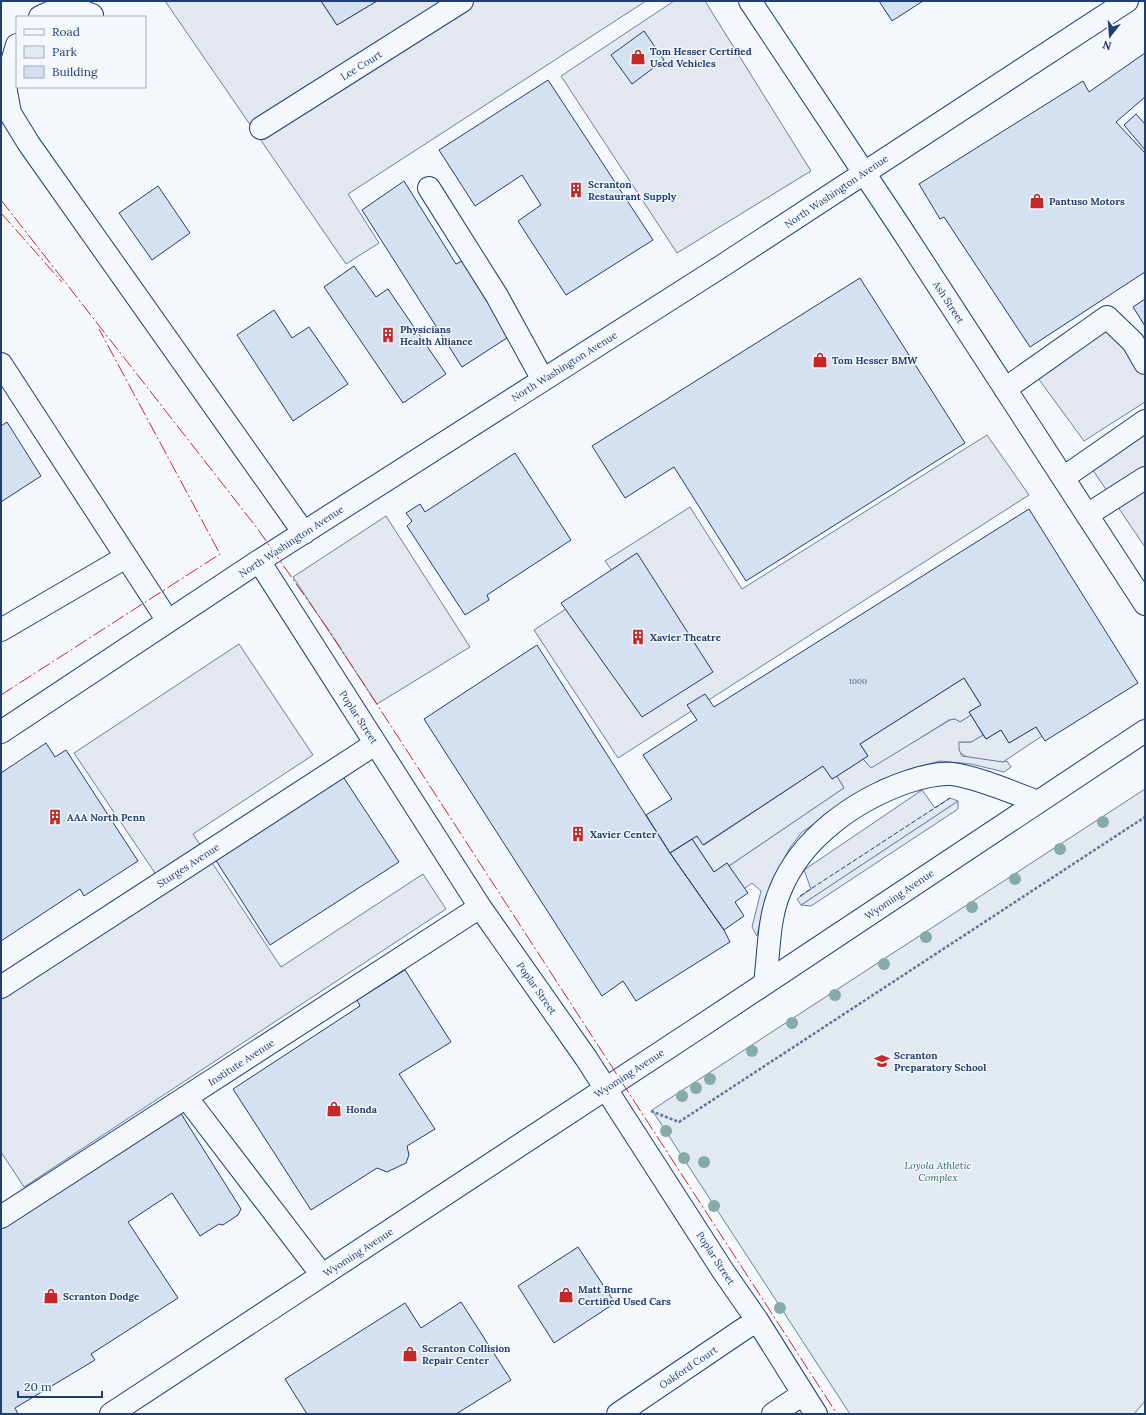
<svg xmlns="http://www.w3.org/2000/svg" width="1146" height="1415" viewBox="0 0 1146 1415" font-family="Lora,serif">
  <style>
    .green { fill: #e3e9f0; stroke: #687fa3 }
    .parking { fill: #e3e8f0; stroke: #687fa3 }
    .building { fill: #d5e0f0; stroke: #1d3f73 }
    .lines { fill: none; stroke-linecap: round; stroke-linejoin: round }
    .minor-casing { stroke: #1d3f73; stroke-width: 24 }
    .major-casing { stroke: #1d3f73; stroke-width: 24 }
    .path { stroke: #5e769c; stroke-width: 2.5; stroke-dasharray: 3 2; stroke-linecap: butt }
    .minor { stroke: #f4f7fb; stroke-width: 22 }
    .major { stroke: #f4f7fb; stroke-width: 22 }
    .fence { stroke: #1d3f73; stroke-width: 1; stroke-dasharray: 5 2; stroke-linecap: butt }
    .power { stroke: #c62828; stroke-width: 1; stroke-dasharray: 14 3 2 3; stroke-linecap: butt }
    .tree { fill: #86aba6 }
    .labels { text-anchor: middle; stroke-width: 3; stroke-linejoin: round; paint-order: stroke }
    .number-label { font-size: 8px; fill: #4b6792 }
    .poi-label { font-size: 10px; font-weight: bold; fill: #1d3f73; stroke: #f4f7fb; text-anchor: start }
    .street-label { font-size: 10px; fill: #1d3f73; stroke: #f4f7fb }
    .park-label { font-size: 10px; font-style: italic; fill: #2c6c60; stroke: #f4f7fb }
  </style>
  <rect width="100%" height="100%" fill="#f4f7fb"/>
  <path class="green" d="M964,678L981,705L969,712L971,715L960,722L955,719L949,720L871,769L863,759L868,756L860,744Z
    M1036,727L1042,736L1003,762C994,761 968,760 962,754C958,751 959,747 958,742H971L983,735L986,739L1001,730L1009,743Z
    M823,766L832,779L837,776L844,788L729,866L727,863L714,872L692,839L697,836L704,845Z
    M1145,789V1401L1134,1414H850L652,1110Z
    M958,801V809L811,906L801,905Z"/>
  <path class="parking" d="M165,1H321L337,25L377,1H646L348,194L379,243L346,264Z
    M674,1H705L811,171L677,253L561,76Z
    M1109,321L1145,373V402L1084,441L1032,370Z
    M1145,427V547L1088,463Z
    M987,435L1029,495L618,758L534,630L616,576L605,561L690,507L742,589Z
    M386,516L470,647L377,704L293,577Z
    M239,644L313,755L193,834L281,967L423,874L446,909L24,1187L1,1152V988L161,882L74,753Z
    M971,715L983,735L971,742H959V750L962,756L1003,762L1007,761L1011,767L1004,772L971,764L940,761L910,769L880,780L861,792L802,832L789,849L777,874L762,913L757,936L752,927L761,891L752,883L744,889L729,866L844,788L837,776L863,759L871,768L950,720L955,719L960,722Z
    M922,790L935,808L950,798L958,801L801,905L797,899L811,889L804,870Z"/>
  <path class="building" d="M321,1H377L337,25Z
    M879,1H923L892,21Z
    M644,31L664,60L632,84L611,55Z
    M1145,53V97L1116,122L1145,153V272L1030,347L944,217L940,219L919,184L1083,81L1089,92Z
    M548,80L653,240L566,295L518,221L541,205L522,175L475,206L439,150Z
    M1136,114L1145,124V150L1124,125Z
    M404,181L456,264L462,261L510,336L462,367L362,210Z
    M158,186L190,233L152,260L119,213Z
    M354,266L376,297L388,289L446,374L403,403L324,287Z
    M860,278L965,443L746,581L674,467L625,498L592,446Z
    M1145,299V326L1133,307Z
    M274,310L292,338L309,327L348,384L293,421L237,335Z
    M7,422L41,476L1,502V426Z
    M515,453L571,540L487,595L489,600L465,615L407,526L412,521L406,513L420,504L425,512Z
    M1029,509L1138,683L1045,741L1036,727L1009,743L1001,730L986,739L969,712L981,705L964,678L860,744L868,756L837,776L832,779L823,766L703,845L697,836L670,853L646,815L672,799L643,755L697,720L687,705L705,694L714,707Z
    M637,553L713,672L642,717L561,603Z
    M537,645L670,853L724,930L730,942L636,1001L623,981L602,996L424,719Z
    M46,743L55,757L66,750L138,861L84,896L80,889L1,941V773Z
    M342,775L399,862L270,945L215,859Z
    M692,839L714,872L727,863L748,893L735,902L744,916L724,930L670,853Z
    M405,970L451,1042L399,1074L435,1129L407,1146L409,1155L406,1163L387,1172L377,1168L311,1210L233,1089L360,1006L357,1000Z
    M180,1112L241,1209L238,1215L223,1225L219,1224L200,1236L172,1193L128,1222L178,1298L91,1354L95,1360L15,1408L18,1414H1V1229Z
    M578,1247L615,1303L554,1343L518,1286Z
    M461,1302L511,1380L456,1414H307L285,1379L405,1303L421,1328Z"/>
  <g class="lines">
    <g class="minor-casing">
      <path id="minor" d="M750,1L900,227L1145,604
        M40,17C62,6 70,6 92,15
        M17,45L5,86L10,113L29,144L304,533
        M261,128L462,1
        M429,188L497,296L543,380
        M1,364L168,621
        M1005,389L1107,317L1133,342L1145,363
        M1063,478L1145,421
        M1087,515L1145,478
        M259,561L480,907L586,1058L723,1271L757,1320L816,1414
        M1,630L126,557
        M1,732L259,561L722,266L1127,1
        M765,983C769,954 768,919 780,891C801,838 855,800 907,782C922,777 936,773 952,774C977,777 1014,793 1038,802
        M1,987L375,744
        M186,1097L322,1275
        M1,1217L480,907
        M618,1414L757,1320
        M773,1414L803,1394"/>
    </g>
    <g class="major-casing">
      <path id="major" d="M111,1414L698,1028L1145,731"/>
    </g>
    <path class="path" d="M651,1111L679,1122L1145,817"/>
    <use href="#minor" class="minor"/>
    <use href="#major" class="major"/>
    <path class="fence" d="M800,896L950,798"/>
    <path class="power" d="M1,200L257,528L330,632L837,1414
      M1,213L62,282
      M1,695L220,554L99,329"/>
  </g>
  <g class="tree">
    <circle cx="1103" cy="822" r="6"/>
    <circle cx="1060" cy="849" r="6"/>
    <circle cx="1015" cy="879" r="6"/>
    <circle cx="972" cy="907" r="6"/>
    <circle cx="926" cy="937" r="6"/>
    <circle cx="884" cy="964" r="6"/>
    <circle cx="835" cy="995" r="6"/>
    <circle cx="792" cy="1023" r="6"/>
    <circle cx="752" cy="1051" r="6"/>
    <circle cx="710" cy="1079" r="6"/>
    <circle cx="696" cy="1088" r="6"/>
    <circle cx="682" cy="1096" r="6"/>
    <circle cx="666" cy="1131" r="6"/>
    <circle cx="684" cy="1158" r="6"/>
    <circle cx="704" cy="1162" r="6"/>
    <circle cx="714" cy="1206" r="6"/>
    <circle cx="780" cy="1308" r="6"/>
  </g>
  <defs>
    <g id="shop-bare" transform="scale(1.2)"><path d="M-5-2.5h2.3a2.7 3.5 0 0 1 5.4 0H5L5.5 6h-11ZM-1.5-2.5h3a1.5 2.3 0 0 0-3 0Z" fill="#c62828" stroke="#f4f7fb" stroke-width="2.5" paint-order="stroke"/></g>
    <g id="building-bare" transform="scale(1.2)"><path d="M-4-6H4V6H1V3H-1V6H-4ZM-2.5-4.3h1.7v1.8h-1.7ZM.8-4.3h1.7v1.8H.8ZM-2.5-1h1.7V.8h-1.7ZM.8-1h1.7V.8H.8Z" fill="#c62828" stroke="#f4f7fb" stroke-width="2.5" paint-order="stroke"/></g>
    <g id="school-bare" transform="scale(1.2)"><path d="M0-5L7-2L0 1L-7-2ZM-4 1L0 2.5L4 1V4Q0 6-4 4Z" fill="#c62828" stroke="#f4f7fb" stroke-width="2.5" paint-order="stroke"/></g>
  </defs>
  <g fill-rule="evenodd">
    <use href="#shop-bare" x="638" y="57"/>
    <use href="#building-bare" x="576" y="190"/>
    <use href="#shop-bare" x="1037" y="201"/>
    <use href="#building-bare" x="388" y="335"/>
    <use href="#shop-bare" x="820" y="360"/>
    <use href="#building-bare" x="638" y="637"/>
    <use href="#building-bare" x="55" y="817"/>
    <use href="#building-bare" x="578" y="834"/>
    <use href="#school-bare" x="882" y="1061"/>
    <use href="#shop-bare" x="334" y="1109"/>
    <use href="#shop-bare" x="566" y="1295"/>
    <use href="#shop-bare" x="51" y="1296"/>
    <use href="#shop-bare" x="410" y="1354"/>
  </g>
  <g class="labels">
    <g class="number-label">
      <text x="858" y="684">1000</text>
    </g>
    <g class="poi-label">
      <text x="650" y="55">Tom Hesser Certified<tspan x="650" dy="12">Used Vehicles</tspan></text>
      <text x="588" y="188">Scranton<tspan x="588" dy="12">Restaurant Supply</tspan></text>
      <text x="1049" y="205">Pantuso Motors</text>
      <text x="400" y="333">Physicians<tspan x="400" dy="12">Health Alliance</tspan></text>
      <text x="832" y="364">Tom Hesser BMW</text>
      <text x="650" y="641">Xavier Theatre</text>
      <text x="67" y="821">AAA North Penn</text>
      <text x="590" y="838">Xavier Center</text>
      <text x="894" y="1059">Scranton<tspan x="894" dy="12">Preparatory School</tspan></text>
      <text x="346" y="1113">Honda</text>
      <text x="578" y="1293">Matt Burne<tspan x="578" dy="12">Certified Used Cars</tspan></text>
      <text x="63" y="1300">Scranton Dodge</text>
      <text x="422" y="1352">Scranton Collision<tspan x="422" dy="12">Repair Center</tspan></text>
    </g>
    <g class="street-label">
      <text transform="translate(361 65) rotate(-32)" y="4">Lee Court</text>
      <text transform="translate(836 191) rotate(-34)" y="4">North Washington Avenue</text>
      <text transform="translate(949 302) rotate(57)" y="4">Ash Street</text>
      <text transform="translate(564 366) rotate(-32)" y="4">North Washington Avenue</text>
      <text transform="translate(291 541) rotate(-33)" y="4">North Washington Avenue</text>
      <text transform="translate(359 717) rotate(57)" y="4">Poplar Street</text>
      <text transform="translate(188 865) rotate(-33)" y="4">Sturges Avenue</text>
      <text transform="translate(899 894) rotate(-34)" y="4">Wyoming Avenue</text>
      <text transform="translate(537 988) rotate(55)" y="4">Poplar Street</text>
      <text transform="translate(241 1062) rotate(-33)" y="4">Institute Avenue</text>
      <text transform="translate(629 1073) rotate(-33)" y="4">Wyoming Avenue</text>
      <text transform="translate(358 1252) rotate(-33)" y="4">Wyoming Avenue</text>
      <text transform="translate(716 1258) rotate(57)" y="4">Poplar Street</text>
      <text transform="translate(688 1367) rotate(-34)" y="4">Oakford Court</text>
    </g>
    <g class="park-label">
      <text x="938" y="1169">Loyola Athletic<tspan x="938" dy="12">Complex</tspan></text>
    </g>
  </g>
  <rect width="1146" height="1415" fill="none" stroke="#1d3f73" stroke-width="4"/>
  <rect x="16" y="16" width="130" height="72" fill="#f4f7fb" stroke="#9eadc5"/>
  <rect x="24" y="29" width="20" height="6" fill="#f4f7fb" stroke="#9eadc5"/>
  <text x="52" y="36" font-size="12" fill="#1d3f73">Road</text>
  <rect x="24" y="46" width="20" height="12" fill="#e3e9f0" stroke="#9eadc5"/>
  <text x="52" y="56" font-size="12" fill="#1d3f73">Park</text>
  <rect x="24" y="66" width="20" height="12" fill="#d5e0f0" stroke="#9eadc5"/>
  <text x="52" y="76" font-size="12" fill="#1d3f73">Building</text>
  <g transform="translate(1110 36) rotate(197)" stroke="#f4f7fb" stroke-width="3" paint-order="stroke">
  <path d="M0-3L7 15L0 10L-7 15Z" fill="#1d3f73"/>
  <text y="-6" font-size="11" font-weight="bold" text-anchor="middle" fill="#1d3f73">N</text>
  </g>
  <path d="M18 1391v6h84v-6" fill="none" stroke="#1d3f73" stroke-width="2"/>
  <text x="24" y="1391" font-size="12" fill="#1d3f73" stroke="#f4f7fb" stroke-width="3" paint-order="stroke">20 m</text>
</svg>
